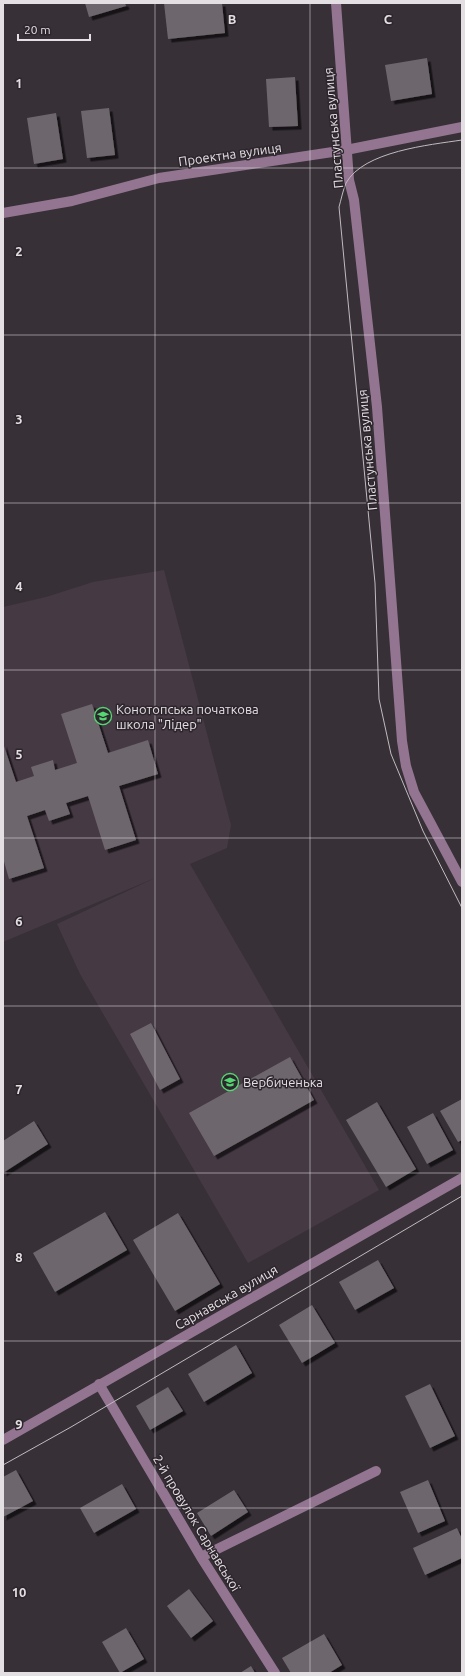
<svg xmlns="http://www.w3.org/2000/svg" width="465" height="1676" viewBox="0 0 465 1676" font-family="Ubuntu,sans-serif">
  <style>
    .built { fill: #453944 }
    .building { fill: #6e666d; filter: url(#shadow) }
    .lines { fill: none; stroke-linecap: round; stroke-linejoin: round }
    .minor { stroke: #937591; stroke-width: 10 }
    .tram { stroke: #c1bbc0; stroke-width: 1 }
    .grid { fill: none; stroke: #e4dfe3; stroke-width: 1; stroke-opacity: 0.55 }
    .labels { text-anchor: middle; stroke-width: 3; stroke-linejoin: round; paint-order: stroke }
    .street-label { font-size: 13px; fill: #e4dfe3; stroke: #2d262d }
    .poi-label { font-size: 13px; fill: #e4dfe3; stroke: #2d262d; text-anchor: start }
    .grid-label { font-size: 13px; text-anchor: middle; font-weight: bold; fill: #e4dfe3; stroke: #2d262d; stroke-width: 3; stroke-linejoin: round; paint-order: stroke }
  </style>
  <defs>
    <filter id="shadow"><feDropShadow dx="3.5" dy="3.5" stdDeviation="0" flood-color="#0009"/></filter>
  </defs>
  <rect width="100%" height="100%" fill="#373037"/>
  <path class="built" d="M164,570L231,825L227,848L190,864L379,1190L248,1263L80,974L57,924L155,878L3,942V607L46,597L93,582Z"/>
  <path class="building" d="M85,3H125L126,6L89,17Z
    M164,3H222L225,33L168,39Z
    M427,58L432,94L391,101L385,65Z
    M295,77L298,126L269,127L266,79Z
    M109,108L115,155L87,158L81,111Z
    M56,113L63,159L34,164L27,118Z
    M92,704L108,753L148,740L158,774L119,786L136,840L105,850L88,796L66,803L70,814L49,821L45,810L27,816L44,868L9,879L3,858V743L16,782L34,776L31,767L53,760L55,770L77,763L61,714Z
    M151,1023L180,1079L160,1090L130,1034Z
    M290,1057L314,1100L214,1156L189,1113Z
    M462,1099V1140L458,1142L440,1111Z
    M377,1102L416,1169L386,1187L346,1120Z
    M433,1113L453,1150L427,1164L407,1127Z
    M34,1121L48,1144L3,1173V1141Z
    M105,1212L127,1250L55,1292L33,1253Z
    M178,1213L220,1284L175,1311L133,1240Z
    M378,1260L394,1288L355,1310L339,1282Z
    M312,1305L335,1343L302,1363L279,1325Z
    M236,1345L252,1373L204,1402L188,1374Z
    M430,1384L455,1436L430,1448L405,1396Z
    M168,1387L183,1411L150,1430L136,1406Z
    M16,1470L33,1501L3,1517V1477Z
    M428,1480L445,1521L418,1533L400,1492Z
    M122,1484L136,1509L94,1533L80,1508Z
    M234,1490L248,1512L211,1536L197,1513Z
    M457,1528L462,1539V1558L425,1575L413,1548Z
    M189,1589L213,1621L191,1638L167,1606Z
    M126,1628L144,1659L120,1673L102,1642Z
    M324,1634L342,1665L329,1673H291L282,1658Z
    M251,1666L255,1673H240Z"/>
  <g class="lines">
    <path class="minor" d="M336,3L349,180L354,200L377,407L402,741L406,766L414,792L462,882
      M3,213L72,201L159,178L346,150L462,127
      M99,1384L201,1557L275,1673
      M3,1440L462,1178
      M201,1557L376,1471"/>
    <path class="tram" d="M462,140C429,145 364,151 346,183C343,190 341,200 339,207L375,583L379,699L391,754L423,831L462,908
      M3,1465L71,1427L462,1196"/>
  </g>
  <path class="grid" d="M155,3V1673M310,3V1673M3,168H462M3,335H462M3,503H462M3,670H462M3,838H462M3,1006H462M3,1173H462M3,1341H462M3,1508H462"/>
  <defs>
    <g id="school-ring" transform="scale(0.9)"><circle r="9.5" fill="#2d262d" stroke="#54d672" stroke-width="1.5"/><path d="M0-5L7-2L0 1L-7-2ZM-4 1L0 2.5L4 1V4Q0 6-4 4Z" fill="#54d672"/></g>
  </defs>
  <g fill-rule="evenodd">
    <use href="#school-ring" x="103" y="716"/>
    <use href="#school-ring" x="230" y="1082"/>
  </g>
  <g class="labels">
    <g class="street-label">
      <text transform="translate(333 128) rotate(-95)" y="5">Пластунська вулиця</text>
      <text transform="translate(230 154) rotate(-8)" y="5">Проектна вулиця</text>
      <text transform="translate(367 450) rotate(-95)" y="5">Пластунська вулиця</text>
      <text transform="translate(226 1297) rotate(-30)" y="5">Сарнавська вулиця</text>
      <text transform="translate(197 1523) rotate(59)" y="5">2-й провулок Сарнавської</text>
    </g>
    <g class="poi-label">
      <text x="116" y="714">Конотопська початкова<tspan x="116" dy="15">школа "Лідер"</tspan></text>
      <text x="243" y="1087">Вербиченька</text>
    </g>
  </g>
  <g class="grid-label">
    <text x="232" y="24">B</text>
    <text x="388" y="24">C</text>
    <text x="19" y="88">1</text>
    <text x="19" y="256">2</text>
    <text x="19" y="424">3</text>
    <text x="19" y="591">4</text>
    <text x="19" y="759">5</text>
    <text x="19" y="926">6</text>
    <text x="19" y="1094">7</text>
    <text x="19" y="1262">8</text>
    <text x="19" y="1429">9</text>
    <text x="19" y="1597">10</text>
  </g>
  <rect width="465" height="1676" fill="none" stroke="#e4dfe3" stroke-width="8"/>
  <path d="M18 34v6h72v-6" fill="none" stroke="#e4dfe3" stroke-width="2"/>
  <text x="24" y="34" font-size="12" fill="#e4dfe3" stroke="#2d262d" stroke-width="3" paint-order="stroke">20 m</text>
</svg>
